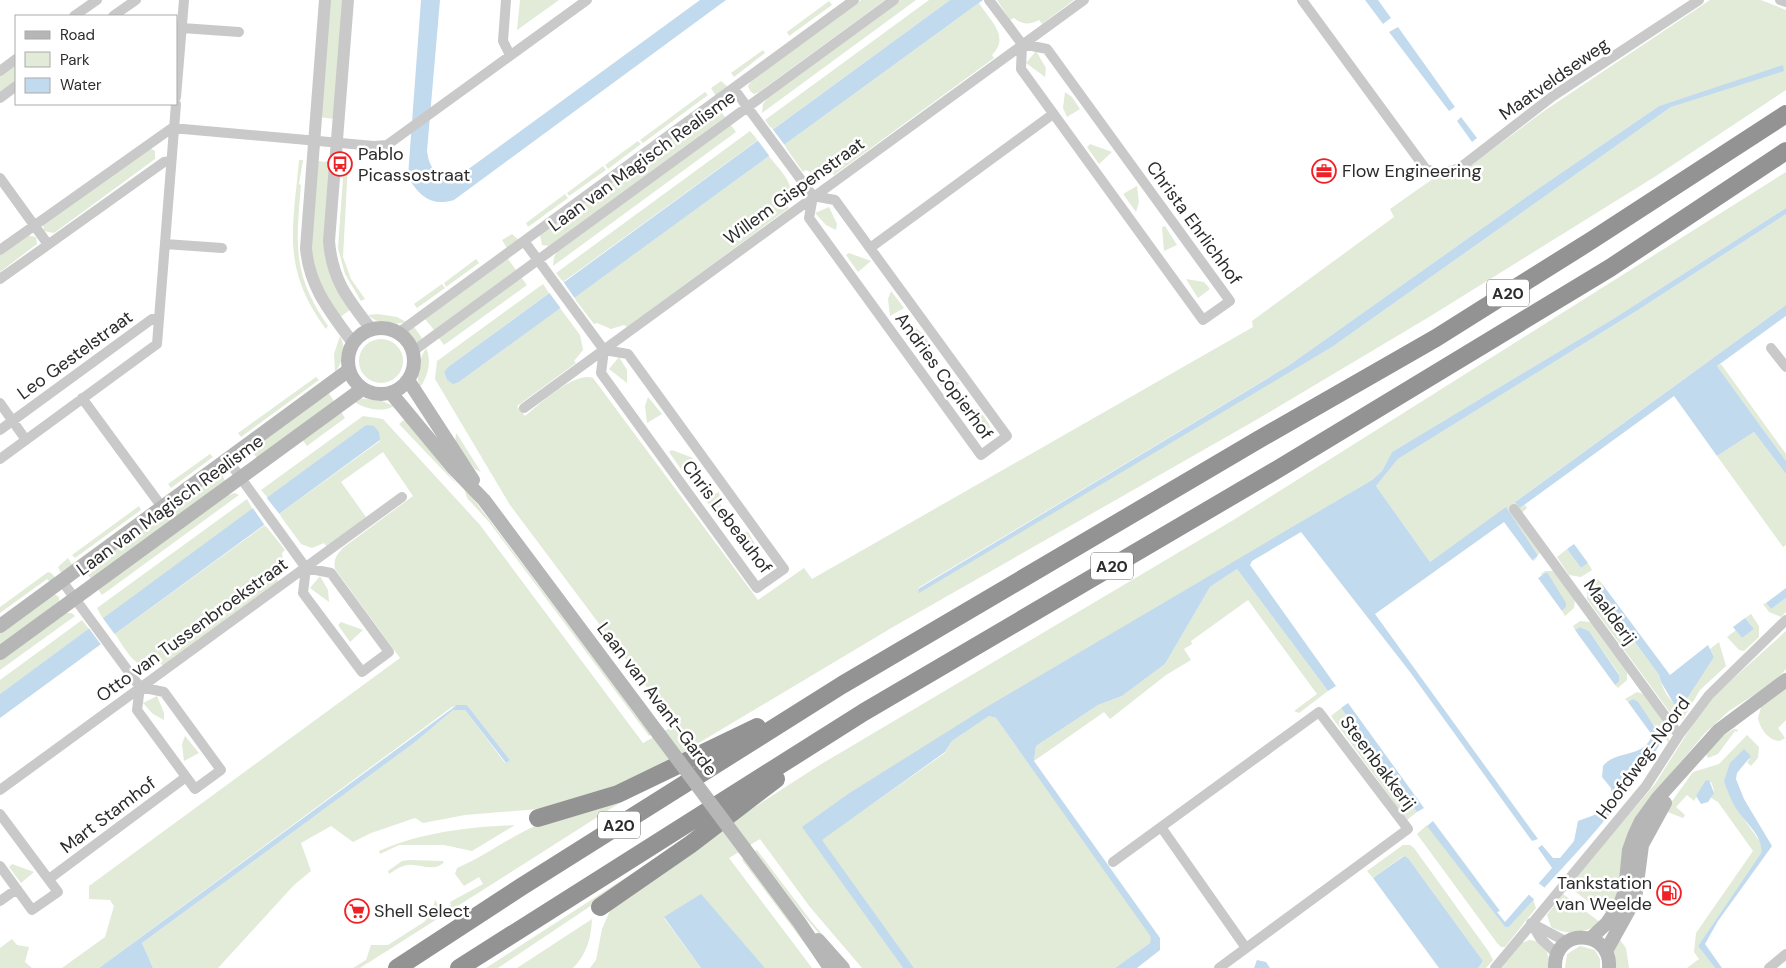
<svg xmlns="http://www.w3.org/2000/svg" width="1786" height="968" viewBox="0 0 1786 968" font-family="'DM Sans',sans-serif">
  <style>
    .green { fill: #e1ebd8; fill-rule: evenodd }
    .water { fill: #c2daed }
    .pier { fill: #fff }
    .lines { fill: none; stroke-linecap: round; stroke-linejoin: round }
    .minor { stroke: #c9c9c9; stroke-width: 10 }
    .tertiary { stroke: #c9c9c9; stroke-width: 12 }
    .secondary { stroke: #b6b6b6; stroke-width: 14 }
    .motorway { stroke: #939393; stroke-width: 18 }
    .secondary-bridge { stroke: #b6b6b6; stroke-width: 14 }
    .labels { text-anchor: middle; stroke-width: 5; stroke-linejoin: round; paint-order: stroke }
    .shield { fill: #fff; stroke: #6b6b6b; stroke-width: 1 }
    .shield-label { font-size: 16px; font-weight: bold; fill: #2c2c2c }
    .street-label { font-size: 18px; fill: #2c2c2c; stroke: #fff }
    .poi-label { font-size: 18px; fill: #2c2c2c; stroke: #fff; text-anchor: start }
  </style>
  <rect width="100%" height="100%" fill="#fff"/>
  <path class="green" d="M329,0H343L334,119L319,117Z
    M520,0H559L517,30Z
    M861,0H885L759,92L754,94L750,91L748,86L752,80Z
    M900,0H916L762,113L763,104L769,96Z
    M929,0H950L772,130L765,120Z
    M997,0H1074L1042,24L1039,20C1030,25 1022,25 1014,18L1010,20Z
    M1710,0H1761L1786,10V90L1656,176L1429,317L1256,420L893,627L665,763L625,784L539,809L465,815L423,823L415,818L371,833L353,842L331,826L301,843L311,871L294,885L218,968H153L142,943L414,743L453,710H465L505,763L510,760L467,705L452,707L99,968H62L105,937L114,906L110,900L89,899V886L400,658L335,569C333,559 337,554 344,547L413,496L383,452L341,482L366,517L327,547L324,543L312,548L301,544L279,514L380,441L366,425L268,498L261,490L363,416L383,419L480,525L643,743L675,725L510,505L435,379L437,361L543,284L549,293L448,367L444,372L447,380L459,382L560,308L580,335L583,350L574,361L576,363L517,406L525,416C540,404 575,371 593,378L758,600L804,568L812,579L1253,327L1252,321L1394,217L1390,209L1434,178L1454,175L1466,169L1544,111ZM1783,66L1671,107L1332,347L919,592L918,588L1288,366L1529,195L1659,106Z
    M829,1L832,5L789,36L787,32Z
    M979,3C989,20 1011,36 992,55L994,58L834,175L832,172L818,176L806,170L803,172L784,145Z
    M763,50L765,53L734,77L731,73Z
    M1036,51L1046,68L1045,77L1026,63Z
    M16,63V80L0,92V75Z
    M721,81L728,87L716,96L711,88Z
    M705,92L708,95L643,143L640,140Z
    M1065,92L1072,97L1080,109L1067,117L1063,108Z
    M716,106L725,117L549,246L542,245L540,235Z
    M730,124L736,132L553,266L554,257L558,250Z
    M750,131L758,140L563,282L556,273Z
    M638,141L641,144L608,169L605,165Z
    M1090,144L1112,152L1099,164L1087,147Z
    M148,147L155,151V159L54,233L44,231L43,224Z
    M769,156C780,171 800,187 786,205L789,208L627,327L624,325L611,329L597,323L594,324L574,298Z
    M299,160H303L299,184L301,185C296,245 292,274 328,326L326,329C281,268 293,229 299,160Z
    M316,161L331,162L326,215L351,309L339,318L324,296L310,253Z
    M344,164H348L343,257L351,279L365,299L361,301L345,274L338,248Z
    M603,166L606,170L569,196L567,193Z
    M1786,172V208L1613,319L1392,452L1382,471L1372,480L1214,574L803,827L903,968H862L810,907L760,839L729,858L812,968H765L701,895L664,918L701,968H590L596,960L602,929L612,906L673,860L818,766L1235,519Z
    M1137,186L1139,202L1136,212L1123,194Z
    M565,194L568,198L528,227L526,223Z
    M829,207L837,224L836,230L826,225L815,213Z
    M1786,214V305L1516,501L1520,508L1525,505L1527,508L1516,518L1541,551L1534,561L1532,560L1537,557V554L1506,508L1430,562L1376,486L1398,459L1638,310Z
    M1165,226L1177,245L1164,251L1162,227Z
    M512,234L519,240L507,248L502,240Z
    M26,235L36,237L37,244L0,272V254Z
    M849,253L871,261L858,272L846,255Z
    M476,259L479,263L446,287L444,283Z
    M508,259L516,270L434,330L425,319Z
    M521,277L527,285L444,345L438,337Z
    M1186,279L1204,282L1210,289L1198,298Z
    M442,284L445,288L417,308L414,304Z
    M891,291L904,308L890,316L888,299Z
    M378,314L397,317L406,322C394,325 378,325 368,315Z
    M414,327L422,338L415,344L407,332Z
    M916,328L925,336L930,346L906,339Z
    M340,336C347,347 342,363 335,373L334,354Z
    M359 361a22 22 0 1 1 44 0a22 22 0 1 1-44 0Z
    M426,348C432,360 428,377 420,387C415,374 419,360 426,348Z
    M619,357L627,370V383L609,369Z
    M1721,364L1786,454V461L1717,366Z
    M938,375L960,383L947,394L935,377Z
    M316,377L319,380L241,437L238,433Z
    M327,390L335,403L258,459L249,448Z
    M648,397L662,414L647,423L645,406Z
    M360,398L382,401L394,406C383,413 364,409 353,401Z
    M979,409L989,424L990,428L977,434L975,410Z
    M340,410L345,418L307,446L301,438Z
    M405,419L458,486L399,424Z
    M1754,432L1786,474V545L1783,547L1717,456Z
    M456,434H457L481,472L475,469L455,442Z
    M672,450L693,458L681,469L669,452Z
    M210,454L213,457L171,488L168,484Z
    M218,473L222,474L225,481L92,580L83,569Z
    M463,485L651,735L649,736L489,522L467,498Z
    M719,492L721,507L718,517L705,499Z
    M235,493L239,495L102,595L97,588L219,498Z
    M247,499L253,510L103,619L97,608Z
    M139,506L141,510L75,558L72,555Z
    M265,525L285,550L282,553L284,568L276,578L279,582L163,666L160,663C138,676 126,650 115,634Z
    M744,532H748L759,551L750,556L745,557Z
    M1567,549L1581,568L1588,563L1592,570L1581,577L1569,575L1557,557Z
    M68,558L73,566L61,573L58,567Z
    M1237,569L1328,691L1299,713L1294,711L1317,694L1248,600L1191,641L1192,644L1184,649L1191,660L1166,675L1110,719L1104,712L1034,761L1036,746L1098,705L1122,696L1165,664L1210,587Z
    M1545,571H1554L1575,600L1574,608L1565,616L1562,611L1566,607L1547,572L1542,576L1541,574Z
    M48,572L51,573L56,578L50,582L47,579L0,613V607Z
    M320,576L328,590L329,602L310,588Z
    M1598,579L1603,585L1596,590L1659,675C1661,685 1668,702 1679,705L1714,657L1710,649L1719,642L1726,666L1700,690L1683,719L1674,718L1587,599V590Z
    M54,594L59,597V603L0,648V630Z
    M1786,598V612L1781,617L1769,612L1763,604L1766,603L1771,609Z
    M63,613H72L75,616L0,670V658Z
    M1751,614L1759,626V637L1744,651L1739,650L1727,637L1736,630L1742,638L1754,629L1745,618Z
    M82,620L89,629L0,694V680Z
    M1580,621L1591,622L1627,672V680L1618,688L1615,685L1619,682V674L1589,631L1580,627L1575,630L1573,626Z
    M341,622L363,630L350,642L338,625Z
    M1786,631V669L1774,682L1729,711L1705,733L1659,788L1609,913L1598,909L1568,886L1655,784L1707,702Z
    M1786,688V720L1778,728L1785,738L1780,741C1769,741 1760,729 1758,718L1761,707Z
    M1637,692L1643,694L1668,728L1669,743L1633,699L1628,702L1625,699Z
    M157,696L164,713V720L153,714L143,703Z
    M1341,708L1417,812L1407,820L1331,716Z
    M989,716L996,718L1152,937L1150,943L1115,968H914L821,840L945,753L952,741Z
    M1734,729L1738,730L1737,732L1735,731L1718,754L1708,758L1706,754L1721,737Z
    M1747,735L1759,747L1758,758L1751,766L1747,762L1750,759L1730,763L1736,808L1761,843V853L1698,946L1715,968H1687L1699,959L1694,952L1696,933L1753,851L1718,802L1711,798L1714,790L1711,782L1705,781L1694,801L1687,795L1676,807L1685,815L1683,818L1665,811L1693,772L1719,764Z
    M185,736L199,753L184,761L182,744Z
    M640,790L360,968H353L366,960L371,945H388L424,922L432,913L435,900L442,910L451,905L450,902L483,884L479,877L464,886L455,874L457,868C487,855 512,835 542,823C574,810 608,801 640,790Z
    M515,825L472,851L444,845H399L380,854L379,851C422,832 469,827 515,825Z
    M1427,825L1505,927H1509L1533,899L1536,908L1505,947H1501L1497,943L1417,834Z
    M1403,845H1410L1414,848L1489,952L1493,960L1486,968H1478L1483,961L1408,858L1403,856L1373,878L1367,871Z
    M757,850L811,921L851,968H848L800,911L755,851Z
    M656,858L610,893L498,968H486Z
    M744,858L826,968H823L742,860Z
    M409,860L443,861L444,862C436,871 424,866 413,865C404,864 397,869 389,874L388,871L402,861Z
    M12,864L34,872L21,883L9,867Z
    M1563,894L1601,923C1585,933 1567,936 1551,927L1547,915Z
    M592,919C591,938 587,954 573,968H517Z
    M1617,936L1626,948L1629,968H1615L1613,952Z
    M12,939L17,945L29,947L25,962L32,968H0V948Z
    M1529,940C1545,941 1550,954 1549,968H1502L1522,943Z
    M1580,946L1595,950L1600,959V968H1565L1567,954Z"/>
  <path class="water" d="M421,0H440L427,151C430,174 441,179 463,173L700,0H726L454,200C432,207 418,196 408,176Z
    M950,0H983L459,382L453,384L447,380L444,372L448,367Z
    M1365,0H1378L1391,18L1383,24Z
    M1398,27L1455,107L1449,111L1389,32Z
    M1783,65L1784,71L1671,107L1332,347L919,593L918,589L1288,366L1529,195L1659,106Z
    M1461,117L1477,138L1472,142L1457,121Z
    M1786,208V214L1638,310L1398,459L1376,486L1430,562L1506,507L1537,554V557L1532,560L1504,522L1375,614L1538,839L1532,841L1410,672L1301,532L1252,561L1250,565L1336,686L1328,691L1237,569L1210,587L1165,664L1122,696L1098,705L1036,746L1034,761L1160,938V950L1137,968H1115L1150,943L1151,937L996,718L989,716L952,741L945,752L822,840L914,968H903L802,827L848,794L985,708L1372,480L1382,471L1392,452L1613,319Z
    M1786,305V316L1717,366L1786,461V474L1754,432L1717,456L1674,396L1520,508L1515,502Z
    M366,425L374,426L379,432L380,440L0,718V694Z
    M1574,544L1588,563L1581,568L1567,549Z
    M1547,572L1566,603V607L1562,611L1538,578Z
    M1603,585L1670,675L1708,645L1714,657L1684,703L1674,704L1661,682L1659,675L1596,589Z
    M1786,588V598L1771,609L1766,603Z
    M1745,618L1754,629L1742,638L1733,627Z
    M1580,627L1589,631L1619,675V682L1615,685L1575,630Z
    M1633,699L1638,702L1663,739C1624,807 1561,868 1509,927H1505L1427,826L1433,821L1500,911L1497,912L1505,922L1552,868L1538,848L1542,845L1553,858H1560L1574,841L1578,821L1597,814L1612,796L1611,788L1602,777L1603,766C1617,749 1644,759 1652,735L1628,702Z
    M1348,703L1424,808L1417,812L1341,708Z
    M457,705H467L510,760L506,763L465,710H453L414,743L142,943L153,968H99Z
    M1744,749L1751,756L1737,773L1736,779L1744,799L1772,846L1718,921L1705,944L1722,968H1715L1698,946L1761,853C1764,837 1745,822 1737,810C1731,801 1727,790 1724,781L1730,763Z
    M1709,780L1714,793L1708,802L1701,804L1696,796L1705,781Z
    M1404,856L1408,858L1483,961L1478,968H1439L1373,878Z
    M701,894L765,968H701L664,917Z
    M1257,960L1266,962L1270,968H1254Z"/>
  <path class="pier" d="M771,127L786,147L771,158L756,138Z
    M562,280L576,300L562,310L548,291Z
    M266,497L281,516L266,527L252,507Z
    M102,617L116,636L102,646L88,627Z
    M1537,882L1545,888L1535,900L1527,893Z"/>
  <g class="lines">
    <path class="minor" d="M506,0L503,41L510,55
      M989,0L1022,44L1021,69L1203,320L1230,301L1047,49L1022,44
      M1302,0L1425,168C1436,175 1450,172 1461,167L1553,96L1699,0
      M1780,0L1786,2
      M74,16L97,0
      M113,16L136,0
      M182,28L239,32
      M0,71L16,59
      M734,89L813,196L835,200L1007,436L981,455L809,218L813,196
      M176,97L184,0
      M0,98L16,86
      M0,178L47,243
      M524,241L604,350L628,354L784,569L757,588L601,373L604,350
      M165,244L222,248
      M870,248L1053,114
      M0,250L172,128L374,146L387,145L587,0
      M0,279L164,162L171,161
      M398,333L854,0
      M1771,348L1786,367
      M412,352L894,0
      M82,398L162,507
      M0,403L26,440
      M524,408L1084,0
      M0,430L152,319H158
      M0,459L157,344L176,104
      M227,459L306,568L303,593L362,672L389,652L331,573L306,568
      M1514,509L1679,735
      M62,581L140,687L164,692L221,770L195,789L137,710L140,687
      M0,790L402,497
      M0,814L58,892L32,910L0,866
      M1113,862L1161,827
      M49,879L186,777
      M0,901L17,889
      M1531,923L1567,942
      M1531,923L1540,938L1557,954
      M1219,968L1408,829L1319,712L1161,827L1246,948
      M1495,968L1646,786L1679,735L1709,695L1786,620
      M1769,968L1786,954"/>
    <path class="tertiary" d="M325,0L306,248C309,287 331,313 353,343
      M348,0L329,241C332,280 348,299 371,329"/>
    <path class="secondary" d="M348 361a33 33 0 1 1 66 0a33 33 0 1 1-66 0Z
      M408,380L473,480
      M391,393L454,469L484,500L658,733
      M0,626L349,370
      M0,653L362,389
      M744,848L799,922L830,968
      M1591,938L1607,923L1620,904L1625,891L1629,850L1634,836L1641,821L1657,799L1719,730L1786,680
      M818,940L843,968
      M1606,951L1635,899L1642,845L1665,803
      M1555,968C1553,927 1612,928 1609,968"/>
    <path class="motorway" d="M538,818L618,794L757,727
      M600,907L691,844L776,779
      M397,968L521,887L842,685L1258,440L1436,338L1592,240L1786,114
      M459,968L864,712L1278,469L1610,268L1786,151"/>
    <path class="secondary-bridge" d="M658,733L744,848"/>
  </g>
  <defs>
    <g id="bus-ring" transform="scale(1.25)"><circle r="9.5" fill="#fff" stroke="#f02126" stroke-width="1.5"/><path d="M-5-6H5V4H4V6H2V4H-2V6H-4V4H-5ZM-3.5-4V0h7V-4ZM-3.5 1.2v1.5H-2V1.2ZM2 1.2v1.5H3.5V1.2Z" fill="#f02126"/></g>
    <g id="office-ring" transform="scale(1.25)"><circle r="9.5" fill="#fff" stroke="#f02126" stroke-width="1.5"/><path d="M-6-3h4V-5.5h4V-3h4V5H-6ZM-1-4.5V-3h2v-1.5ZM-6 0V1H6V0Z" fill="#f02126"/></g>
    <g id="fuel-ring" transform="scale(1.25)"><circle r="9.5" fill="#fff" stroke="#f02126" stroke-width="1.5"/><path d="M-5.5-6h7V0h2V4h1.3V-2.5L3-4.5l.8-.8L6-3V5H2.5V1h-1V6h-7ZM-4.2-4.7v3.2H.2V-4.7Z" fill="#f02126"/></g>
    <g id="supermarket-ring" transform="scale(1.25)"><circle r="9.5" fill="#fff" stroke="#f02126" stroke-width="1.5"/><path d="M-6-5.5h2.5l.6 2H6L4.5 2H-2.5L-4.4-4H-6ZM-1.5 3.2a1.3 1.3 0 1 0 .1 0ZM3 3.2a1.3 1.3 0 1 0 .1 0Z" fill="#f02126"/></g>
  </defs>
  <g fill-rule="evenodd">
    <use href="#bus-ring" x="340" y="164"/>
    <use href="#office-ring" x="1324" y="171"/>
    <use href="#fuel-ring" x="1669" y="893"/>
    <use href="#supermarket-ring" x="357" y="911"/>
  </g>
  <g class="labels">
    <g class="shield">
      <rect x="1487" y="279.5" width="42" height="27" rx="4"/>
      <rect x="1091" y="552.5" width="42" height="27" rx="4"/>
      <rect x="598" y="811.5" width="42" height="27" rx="4"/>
    </g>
    <g class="shield-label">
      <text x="1508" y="299">A20</text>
      <text x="1112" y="572">A20</text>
      <text x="619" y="831">A20</text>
    </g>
    <g class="street-label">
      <text transform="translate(1554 79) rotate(-35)" y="6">Maatveldseweg</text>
      <text transform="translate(642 161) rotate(-36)" y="6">Laan van Magisch Realisme</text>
      <text transform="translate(794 191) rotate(-36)" y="6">Willem Gispenstraat</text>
      <text transform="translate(1194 223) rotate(54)" y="6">Christa Ehrlichhof</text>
      <text transform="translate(75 355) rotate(-36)" y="6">Leo Gestelstraat</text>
      <text transform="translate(944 376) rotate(54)" y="6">Andries Copierhof</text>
      <text transform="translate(170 505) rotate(-36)" y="6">Laan van Magisch Realisme</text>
      <text transform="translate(727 517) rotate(53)" y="6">Chris Lebeauhof</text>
      <text transform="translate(1610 612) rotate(54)" y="6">Maalderij</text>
      <text transform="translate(192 630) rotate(-36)" y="6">Otto van Tussenbroekstraat</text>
      <text transform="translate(657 699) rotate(53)" y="6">Laan van Avant-Garde</text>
      <text transform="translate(1643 758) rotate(-54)" y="6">Hoofdweg-Noord</text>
      <text transform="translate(1378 763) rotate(53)" y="6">Steenbakkerij</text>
      <text transform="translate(108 815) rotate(-37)" y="6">Mart Stamhof</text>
    </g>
    <g class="poi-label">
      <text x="358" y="160">Pablo<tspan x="358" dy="21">Picassostraat</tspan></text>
      <text x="1342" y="177">Flow Engineering</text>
      <text x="1652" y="889" text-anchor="end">Tankstation<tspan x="1652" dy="21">van Weelde</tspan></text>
      <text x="374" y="917">Shell Select</text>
    </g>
  </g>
  <rect x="15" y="15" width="162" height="90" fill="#ffffff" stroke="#ababab"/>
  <rect x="25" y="31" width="25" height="8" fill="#b6b6b6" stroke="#ababab"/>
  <text x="60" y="40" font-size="15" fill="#2c2c2c">Road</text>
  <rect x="25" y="52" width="25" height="15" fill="#e1ebd8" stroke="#ababab"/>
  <text x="60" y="65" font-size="15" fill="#2c2c2c">Park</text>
  <rect x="25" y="78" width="25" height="15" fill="#c2daed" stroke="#ababab"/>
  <text x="60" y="90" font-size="15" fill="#2c2c2c">Water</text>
</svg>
